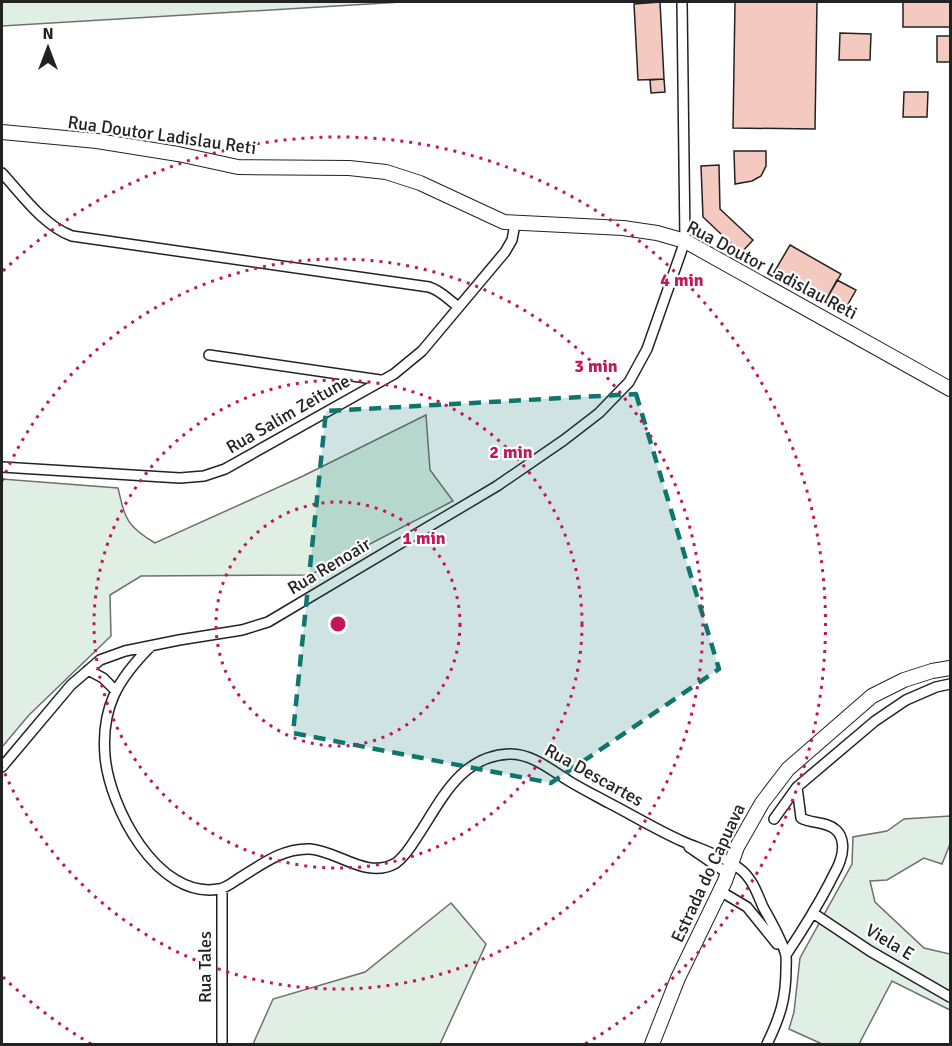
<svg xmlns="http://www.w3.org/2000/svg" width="952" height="1046" viewBox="0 0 952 1046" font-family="Signika,sans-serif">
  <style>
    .green { fill: #e0efe3; stroke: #6f6f6f; stroke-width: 1.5 }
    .building { fill: #f3c9c0; stroke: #222; stroke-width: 1.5 }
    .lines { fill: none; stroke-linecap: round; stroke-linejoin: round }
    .street-casing { stroke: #222; stroke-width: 12 }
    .secondary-casing { stroke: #222; stroke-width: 16 }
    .street { stroke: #fff; stroke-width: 9 }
    .secondary { stroke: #fff; stroke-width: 14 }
    .marked { fill: #0f766e; fill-opacity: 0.2; stroke: #0f766e; stroke-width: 4.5; stroke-dasharray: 12 8; stroke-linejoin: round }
    .ring { fill: none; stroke: #c2185b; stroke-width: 3; stroke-dasharray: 3 6 }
    .labels { text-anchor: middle; stroke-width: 4.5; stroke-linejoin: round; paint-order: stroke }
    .street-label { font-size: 18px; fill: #222; stroke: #fff }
    .centre { fill: #c2185b; stroke: #fff; stroke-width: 3 }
    .ring-label { font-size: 18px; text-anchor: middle; font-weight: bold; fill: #c2185b; stroke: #fff; stroke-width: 4.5; stroke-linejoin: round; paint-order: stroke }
  </style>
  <rect width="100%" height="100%" fill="#fff"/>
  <path class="green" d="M2,2H402L2,26Z
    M426,415L430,470L453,501L310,575L141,576L110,595L111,636L29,715L2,747V479L118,488C125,518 126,526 155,543L301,477Z
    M950,816V844L942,864L924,858L887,880L870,881L875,902L924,948L950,954V1010L892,981L859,1044H822L789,1029L794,1012L800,958L852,864L853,837L887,831L904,819Z
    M451,903L486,944L440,1044H253L273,999L365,972Z"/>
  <path class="building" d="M660,2L664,79L638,80L634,4Z
    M735,2H817L815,129L733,128Z
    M903,2H950V27H903Z
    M840,33L871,34L870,60H839Z
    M937,36H950V62H937Z
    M664,79L665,92L651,93L650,80Z
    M904,92H928L927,117H903Z
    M734,151H766V166L761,176L752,181L735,184Z
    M719,165L720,209L753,240L741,253L703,217L701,166Z
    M790,245L841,274L825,302L773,274Z
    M837,280L856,290L843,313L825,302Z"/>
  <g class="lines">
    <g class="street-casing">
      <path id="street" d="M2,173C22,195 44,226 72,236L429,287C442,291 448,300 459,307
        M209,355L380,380
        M2,467L180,478L204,476L225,469L394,374L422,351L505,252L512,240L515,224
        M151,646C118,679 101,707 105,756C109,806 157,900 219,889C226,888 232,883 238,879C261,865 282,848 310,849C339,851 366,880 396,863C404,857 412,845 417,837C441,801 460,756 509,754C531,753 551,770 569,781C582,789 596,796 609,803C634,816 659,831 684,842C703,850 723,856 740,869C752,878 757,893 763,907C771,921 780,937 785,952C787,957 786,963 786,969C786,999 780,1017 767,1044
        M88,670L103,678L115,690
        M2,767L71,685L100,660L125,651L179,640L242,630L268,622L497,486L564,440L599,413L629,382L647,349L685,241L682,2
        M774,819L797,787L875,721L906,700L936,687L950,684
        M689,847L727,873
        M222,889V1044
        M720,891L747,907L777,944
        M813,913L870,951L950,997
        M786,955C802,931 817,907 830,882C833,875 838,868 840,861C844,851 844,837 836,830C826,821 812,824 801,818L797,787"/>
    </g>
    <g class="secondary-casing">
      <path id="secondary" d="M2,132L97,141L178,154L238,167L349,168L386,172L420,183L504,222L623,228L657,233L685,241L950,389
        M652,1044L678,978L725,881L737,847L762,803L788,769L872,696L904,680L932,671L950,668"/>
    </g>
    <use href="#street" class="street"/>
    <use href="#secondary" class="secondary"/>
  </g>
  <path class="marked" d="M636,394L719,669L551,783L293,733L326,411Z"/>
  <g class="ring">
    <circle cx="338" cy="624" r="122"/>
    <circle cx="338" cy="624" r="244"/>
    <path d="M2 481A365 365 0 1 1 2 767"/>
    <path d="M91 1044A487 487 0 0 1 3 977M3 271A487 487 0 1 1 585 1044"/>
  </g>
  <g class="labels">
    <g class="street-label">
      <text transform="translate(162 135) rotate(8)" y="6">Rua Doutor Ladislau Reti</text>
      <text transform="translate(772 270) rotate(28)" y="6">Rua Doutor Ladislau Reti</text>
      <text transform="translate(288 414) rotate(-30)" y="6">Rua Salim Zeitune</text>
      <text transform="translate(329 566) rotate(-31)" y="6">Rua Renoair</text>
      <text transform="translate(594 775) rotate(29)" y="6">Rua Descartes</text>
      <text transform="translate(708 873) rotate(-65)" y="6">Estrada do Capuava</text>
      <text transform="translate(890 942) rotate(31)" y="6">Viela E</text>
      <text transform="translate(205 967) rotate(-90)" y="6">Rua Tales</text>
    </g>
  </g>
  <circle cx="338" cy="624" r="9" class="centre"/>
  <g class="ring-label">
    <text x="682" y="286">4 min</text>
    <text x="596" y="372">3 min</text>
    <text x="511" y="458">2 min</text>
    <text x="424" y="544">1 min</text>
  </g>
  <rect width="952" height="1046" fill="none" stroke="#222222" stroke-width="6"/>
  <g transform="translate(48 48)" stroke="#ffffff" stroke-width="4.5" paint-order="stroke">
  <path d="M0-4.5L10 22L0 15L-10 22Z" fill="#222222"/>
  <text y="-9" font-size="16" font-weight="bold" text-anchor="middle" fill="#222222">N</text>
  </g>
</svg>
